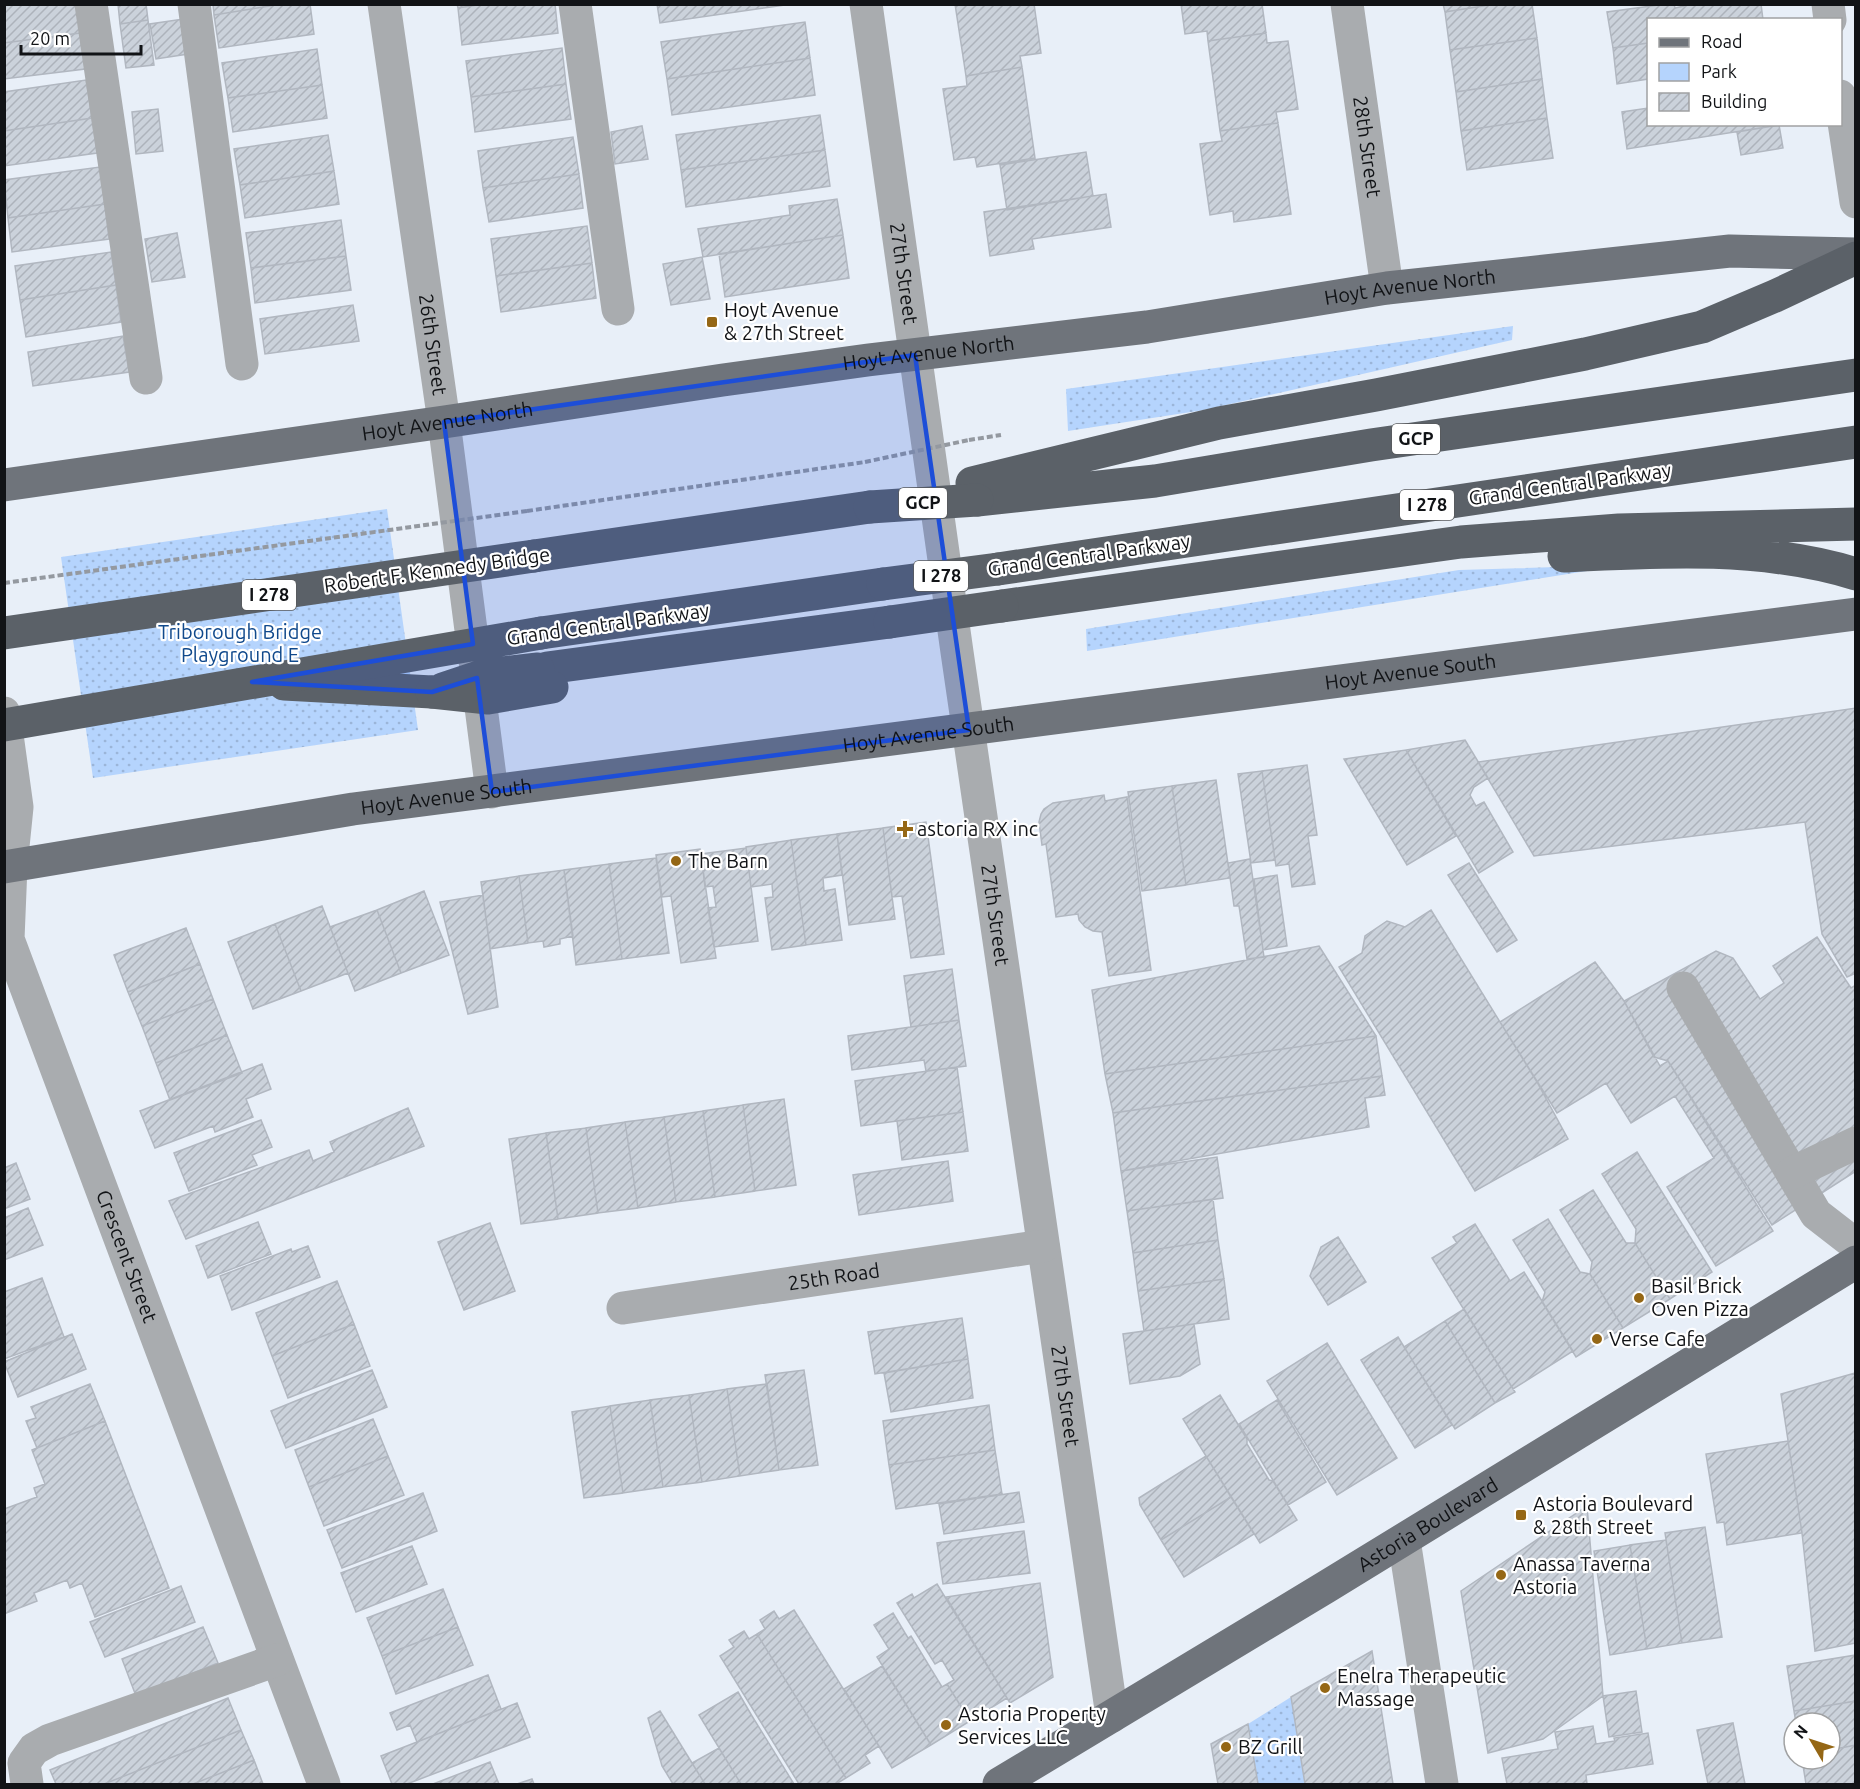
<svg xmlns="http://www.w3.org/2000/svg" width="1860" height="1789" viewBox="0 0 1860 1789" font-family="Ubuntu,sans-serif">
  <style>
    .green { fill: url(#green-dots) }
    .building { fill: url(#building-hatch); stroke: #b1b7c0; stroke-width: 1.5 }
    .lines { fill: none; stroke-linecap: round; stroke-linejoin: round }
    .path { stroke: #9499a0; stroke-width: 4; stroke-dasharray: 6 3; stroke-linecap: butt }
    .minor { stroke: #a9acaf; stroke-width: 33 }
    .major { stroke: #6f747b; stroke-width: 33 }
    .highway { stroke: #5b6168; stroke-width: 33 }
    .path-bridge { stroke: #9499a0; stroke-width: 4; stroke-dasharray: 6 3; stroke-linecap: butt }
    .highway-bridge { stroke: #5b6168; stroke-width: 33 }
    .marked { fill: #1d4ed8; fill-opacity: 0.2; stroke: #1d4ed8; stroke-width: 4.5; stroke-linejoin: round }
    .poi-dot { fill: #956715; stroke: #fff; stroke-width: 2 }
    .labels { text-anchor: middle; stroke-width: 4.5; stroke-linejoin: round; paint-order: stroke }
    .shield { fill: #fff; stroke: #585a5c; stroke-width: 1.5 }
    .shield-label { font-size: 18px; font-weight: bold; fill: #111316 }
    .street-label { font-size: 20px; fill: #111316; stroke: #fff }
    .poi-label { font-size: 20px; fill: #111316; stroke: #fff; text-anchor: start }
    .park-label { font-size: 20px; fill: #10498c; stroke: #fff }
  </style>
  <defs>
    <pattern id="green-dots" width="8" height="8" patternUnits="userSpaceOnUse" patternTransform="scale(1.5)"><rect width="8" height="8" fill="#b5d4fd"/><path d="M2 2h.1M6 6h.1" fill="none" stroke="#9bb5d8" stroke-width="1.8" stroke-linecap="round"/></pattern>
    <pattern id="building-hatch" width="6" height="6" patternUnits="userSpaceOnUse" patternTransform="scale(1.5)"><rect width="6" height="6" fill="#cbd2db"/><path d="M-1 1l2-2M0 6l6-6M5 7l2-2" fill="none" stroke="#adb3bb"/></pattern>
  </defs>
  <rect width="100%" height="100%" fill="#e8eff8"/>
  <path class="green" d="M1513,326L1512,340L1204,410L1068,431L1066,389Z
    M387,509L418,730L93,778L61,557Z
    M1624,565L1087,651L1086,629L1459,570Z
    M1291,1697L1305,1784H1258L1248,1724Z"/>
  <path class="building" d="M14,4H76L80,33L4,43V6Z
    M118,4H146L148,20L120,24Z
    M213,4H282L214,15Z
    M282,4H310L314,34L219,48L214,15Z
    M457,4H484L458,8Z
    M484,4H555L558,33L462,45L458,8Z
    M657,4H792L660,23Z
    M955,4H1034L1041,53L1020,56L1022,67L966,76Z
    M1181,4H1262L1266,33L1208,41L1207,31L1185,34Z
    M1443,4H1496L1445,12Z
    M1496,4H1532L1537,38L1450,50L1445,12Z
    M1666,4H1674L1675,8L1693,4H1761L1763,20H1648V43L1613,48L1607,12Z
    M183,19L188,54L156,59L150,24Z
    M148,20L154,65L126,68L120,24Z
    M805,22L810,58L667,79L661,42Z
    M80,33L85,69L4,79V43Z
    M1266,33L1267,43L1288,41L1298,109L1276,112L1278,123L1220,131L1208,41Z
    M1537,38L1542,79L1456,92L1450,50Z
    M1648,43V79L1617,84L1613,48Z
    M562,48L566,84L471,97L466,61Z
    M317,49L322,85L228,98L222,63Z
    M810,58L815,95L672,115L667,79Z
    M1022,67L1035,158L977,167L975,157L954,160L943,89L967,86L966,76Z
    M1542,79L1547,118L1461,131L1456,92Z
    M86,80L92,118L4,131V92Z
    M566,84L571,119L475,132L471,97Z
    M322,85L327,118L233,132L228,98Z
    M1648,108V124L1779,125L1627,149L1622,112Z
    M158,109L163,151L136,154L132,112Z
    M820,115L825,150L681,170L676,135Z
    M92,118L97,153L4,166V131Z
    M1547,118L1553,158L1467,170L1461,131Z
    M1278,123L1291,214L1234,222L1233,211L1210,215L1200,144L1222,141L1220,131Z
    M1779,125L1783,148L1741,155L1737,132Z
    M642,126L648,159L615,164L611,132Z
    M328,135L334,171L240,185L234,149Z
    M573,137L579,174L483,188L478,151Z
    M825,150L830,186L686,207L681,170Z
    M1086,152L1093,196L1007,210L1000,165Z
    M100,167L105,204L8,218L4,180Z
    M334,171L339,204L245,218L240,185Z
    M579,174L583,208L489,222L483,188Z
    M1106,194L1111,227L1032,239L1034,249L990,256L984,212Z
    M837,199L843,235L703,257L698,229L790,215L789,206Z
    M105,204L109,239L12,252L8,218Z
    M341,220L346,256L251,268L246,233Z
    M587,226L592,263L496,276L491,239Z
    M177,233L185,277L152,282L145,239Z
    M843,235L849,278L725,297L719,254Z
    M111,252L116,285L20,300L15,266Z
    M346,256L351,290L255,303L251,268Z
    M702,257L710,299L671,305L663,264Z
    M592,263L596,298L501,312L496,276Z
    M116,285L121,322L26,337L20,300Z
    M353,305L359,341L265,354L260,319Z
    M123,336L129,372L33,386L28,352Z
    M1856,708V973L1847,977L1822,934L1805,822L1534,856L1478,762Z
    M1465,740L1488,778L1474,787L1470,795L1476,806L1484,802L1513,852L1479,873L1406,750Z
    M1406,750L1456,836L1407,865L1344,759Z
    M1307,765L1317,835L1308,836L1315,884L1292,887L1289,864L1276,866L1262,771Z
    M1262,771L1275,860L1251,863L1238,774Z
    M1216,780L1230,878L1186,885L1172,786Z
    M1172,786L1186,885L1142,891L1128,792Z
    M1104,795L1105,801L1127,797L1151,970L1109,976L1102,932L1093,931L1085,927L1079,920L1078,914L1056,917L1046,844L1042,845L1039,822L1041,814L1044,809L1053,803Z
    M926,822L944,954L911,958L902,896L892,897L883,828Z
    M883,828L895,919L849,925L837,834Z
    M837,834L842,875L823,878L824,891L835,889L842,940L806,945L791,840Z
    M791,840L806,945L772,950L765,898L773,897L772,884L751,887L746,847Z
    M746,848L758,941L714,947L708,908L716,907L713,886L705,887L701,854Z
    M700,849L716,958L681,963L671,896L662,897L656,855Z
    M656,858L669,953L622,959L609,864Z
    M1250,859L1264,957L1247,959L1239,906H1234L1228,863Z
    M1469,863L1517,940L1497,952L1448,875Z
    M609,864L622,959L576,965L564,870Z
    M564,870L573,936L560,939V944L544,947L543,941L528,943L519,876Z
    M1277,875L1287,946L1263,950L1254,879Z
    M519,876L528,943L490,949L481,882Z
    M424,891L449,955L401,973L377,910Z
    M483,895L498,1007L468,1014L440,902Z
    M322,906L348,973L301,991L275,924Z
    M377,910L401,973L355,991L330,927Z
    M1431,910L1537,1082L1568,1139L1475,1191L1339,967L1362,953L1365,936L1387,921L1405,927Z
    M275,924L301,991L253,1009L228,942Z
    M186,928L200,964L128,992L114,955Z
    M1817,937L1851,988L1856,985V1171L1772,1225L1668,1061L1654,1057L1624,1001L1716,951L1733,958L1760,999L1784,983L1773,966Z
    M1319,946L1376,1036L1105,1074L1092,990Z
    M1595,962L1624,1001L1660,1066L1668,1061L1773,1231L1716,1266L1667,1187L1714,1158L1675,1096L1631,1123L1606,1083L1557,1113L1500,1022Z
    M200,964L213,999L142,1026L128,992Z
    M952,969L959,1020L911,1027L904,976Z
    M213,999L227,1035L156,1063L142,1026Z
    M959,1020L966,1066L926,1071L924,1060L852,1070L848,1036Z
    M227,1035L242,1073L170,1100L156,1063Z
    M1376,1036L1382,1076L1113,1113L1105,1074Z
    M262,1064L271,1089L246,1099L253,1117L215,1132L213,1126L155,1148L140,1111Z
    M957,1067L963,1112L861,1126L855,1081Z
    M1382,1076L1385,1095L1365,1098L1369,1127L1121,1171L1113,1113Z
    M784,1099L796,1185L755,1191L743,1105Z
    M743,1105L755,1191L715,1197L703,1111Z
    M408,1108L424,1146L186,1239L169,1201L309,1150L313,1161L334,1152L330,1142Z
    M703,1111L715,1197L676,1202L664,1117Z
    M963,1112L968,1151L902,1160L897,1121Z
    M664,1117L676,1202L638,1208L625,1122Z
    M261,1120L272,1147L252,1155L257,1165L189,1191L174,1153Z
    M625,1122L638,1208L598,1213L586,1128Z
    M586,1128L598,1213L558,1219L546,1133Z
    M546,1133L558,1219L521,1224L509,1139Z
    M1637,1152L1712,1272L1670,1299L1635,1243L1636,1229L1602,1174Z
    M1217,1157L1223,1198L1127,1211L1121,1171Z
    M948,1161L953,1201L859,1215L853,1175Z
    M16,1163L30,1199L4,1209V1168Z
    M1593,1190L1626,1243H1635L1670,1299L1623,1328L1590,1274L1592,1262L1560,1210Z
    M1213,1199L1218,1240L1133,1253L1127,1211Z
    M28,1208L43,1245L4,1260V1218Z
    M1548,1219L1580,1272L1590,1274L1623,1328L1576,1357L1542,1302L1545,1292L1513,1240Z
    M258,1222L271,1254L208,1278L196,1246Z
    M490,1223L515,1291L464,1310L438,1242Z
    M1475,1224L1510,1281L1524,1272L1573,1351L1513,1389L1432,1258L1457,1243L1453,1237Z
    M1338,1237L1366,1282L1328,1305L1310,1276L1321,1247Z
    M1218,1240L1224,1279L1138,1291L1133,1253Z
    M308,1246L320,1277L232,1310L220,1276L291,1249L292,1252Z
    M42,1278L64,1337L4,1359V1292Z
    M1224,1279L1229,1319L1144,1331L1138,1291Z
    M337,1281L354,1324L272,1356L256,1313Z
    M1464,1309L1515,1392L1495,1403L1445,1321Z
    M962,1318L968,1359L875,1374L868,1332Z
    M1445,1321L1495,1403L1455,1429L1404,1347Z
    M354,1324L370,1366L288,1398L272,1356Z
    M1194,1324L1200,1364L1180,1376L1130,1384L1123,1334Z
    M72,1334L86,1369L18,1397L4,1362Z
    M1398,1337L1452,1425L1415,1448L1361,1360Z
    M1327,1343L1397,1458L1337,1495L1267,1381Z
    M968,1359L973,1398L891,1412L884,1373Z
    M372,1370L387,1407L286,1448L271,1411Z
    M804,1370L818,1465L779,1470L765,1375Z
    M1855,1373L1856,1643L1815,1651L1802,1533L1781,1394Z
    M90,1384L105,1421L37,1448L26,1421L36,1418L31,1407Z
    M767,1384L779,1470L740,1476L727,1389Z
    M727,1389L740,1476L702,1482L689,1395Z
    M689,1395L702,1482L663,1487L650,1400Z
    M1220,1395L1247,1439V1444L1269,1480L1273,1481L1297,1520L1260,1543L1183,1419Z
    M650,1400L663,1487L623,1493L610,1406Z
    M1277,1400L1326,1482L1288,1505L1239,1424Z
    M989,1405L995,1450L889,1465L883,1421Z
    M610,1406L623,1493L584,1498L572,1412Z
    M373,1419L388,1456L309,1487L295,1450Z
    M105,1421L169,1588L95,1617L82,1583L70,1588L67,1580L34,1593L37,1601L4,1614V1509L37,1497L34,1488L45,1484L32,1450Z
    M1788,1441L1802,1533L1727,1545L1724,1522L1717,1523L1706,1454Z
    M995,1450L1002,1494L896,1509L889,1465Z
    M388,1456L404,1495L324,1526L309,1487Z
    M1206,1456L1231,1497L1161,1540L1140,1505L1139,1498Z
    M1019,1492L1024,1522L944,1534L939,1504Z
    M423,1493L437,1531L342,1568L327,1530Z
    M1231,1497L1254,1534L1184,1577L1161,1540Z
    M1587,1506L1603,1696L1543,1739L1488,1753L1461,1591Z
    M1705,1527L1722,1637L1682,1643L1665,1533Z
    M1024,1531L1030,1573L943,1584L937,1543Z
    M1666,1540L1682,1643L1647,1649L1630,1545Z
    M1630,1545L1647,1649L1610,1655L1594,1551Z
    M412,1546L427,1584L356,1612L341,1573Z
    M1040,1583L1053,1677L1010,1703L946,1597Z
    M937,1584L1007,1698L970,1721L947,1684L954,1680L942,1660L935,1664L897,1603L912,1594L914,1598Z
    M181,1586L195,1622L105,1657L90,1622Z
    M443,1589L458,1627L382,1656L367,1618Z
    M794,1610L879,1746L865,1755L870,1763L846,1778L757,1634L765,1629L760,1620L774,1611L779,1619Z
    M893,1613L908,1638L911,1636L942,1687L947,1684L970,1721L931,1745L877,1657L889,1649L874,1625Z
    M203,1627L218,1663L136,1696L122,1659Z
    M458,1627L473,1665L396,1694L382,1656Z
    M744,1631L749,1639L757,1634L846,1778L836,1784H799L720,1656L734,1647L729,1640Z
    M1372,1651L1393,1784H1305L1291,1697Z
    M1856,1655V1701L1794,1711L1787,1666Z
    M882,1666L931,1745L892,1768L844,1689Z
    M488,1675L501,1709L417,1742L410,1725L397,1730L390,1713Z
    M1636,1691L1642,1732L1609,1737L1603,1696Z
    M738,1692L752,1716L794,1784H741L699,1715Z
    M228,1698L241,1730L104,1784H56L50,1770Z
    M1856,1701V1745L1830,1750V1723H1796L1794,1711Z
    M517,1703L530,1737L407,1784H392L381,1756Z
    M660,1711L692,1763L705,1784H673L662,1766L648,1718Z
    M1733,1723L1745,1784H1708L1697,1730Z
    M1248,1724L1258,1784H1218L1211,1744Z
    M1593,1726L1596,1744L1615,1741L1614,1738L1648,1733L1653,1764L1586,1775L1587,1784H1507L1502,1758L1558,1749L1555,1732Z
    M241,1730L254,1760L193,1784H104Z
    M1856,1745V1784H1806L1802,1759H1830V1750Z
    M719,1748L741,1784H705L692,1763Z
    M254,1760L263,1784H193Z
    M490,1762L499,1784H433Z
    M532,1779L534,1784H517Z"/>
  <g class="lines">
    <path class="path" d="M969,440L1001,435
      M527,511L865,462"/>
    <g class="minor">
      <path d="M91,4L146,378"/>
      <path d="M194,4L242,364"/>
      <path id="s1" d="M384,4L444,422L492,792"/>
      <path d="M575,4L618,309"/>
      <path id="s2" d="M866,4L957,652L1112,1716"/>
      <path id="s3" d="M1347,4L1387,288"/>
      <path d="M1828,4L1830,20"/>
      <path d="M1840,96L1856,202"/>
      <path id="s4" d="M4,713L17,807L11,866L8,939L324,1784"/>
      <path d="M1683,988L1816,1214L1856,1245"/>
      <path d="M1792,1173L1856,1143"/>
      <path id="s5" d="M623,1308L1043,1246"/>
      <path d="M1404,1540L1442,1784"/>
      <path d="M27,1784L24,1763L34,1749L50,1740L277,1660"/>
    </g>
    <g class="major">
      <path id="s6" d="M4,485L444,422L723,380L868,360L1147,327L1387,288L1730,251L1856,254"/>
      <path id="s7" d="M4,867L353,809L1856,614"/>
      <path id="s8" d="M999,1784L1326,1587L1856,1262"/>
    </g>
    <path class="highway" d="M972,483L1219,423L1376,395L1585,354L1702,327L1775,296L1856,258
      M977,500L1155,481L1371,445L1856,375
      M534,556L870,507
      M1564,556C1660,551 1762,545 1856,574
      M998,569L1856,442
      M1002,606L1461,542L1619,530L1856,524
      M541,633L883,584
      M547,668L890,622
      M284,684L432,692"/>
    <path class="path-bridge" d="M865,462L969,440
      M4,583L527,511"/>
    <path class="highway-bridge" d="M870,507L977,500
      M883,584L998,569
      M890,622L1002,606
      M4,633L534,556
      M443,689L485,675L538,669
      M432,692L488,698L552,687
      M4,725L541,633"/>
  </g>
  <path class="marked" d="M915,355L969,730L492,792L477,678L432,692L252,682L473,644L444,422Z"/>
  <g class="poi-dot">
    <rect x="706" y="316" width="12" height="12" rx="3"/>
    <path d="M902 820h6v6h6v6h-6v6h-6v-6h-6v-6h6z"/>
    <circle cx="676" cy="861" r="6"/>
    <circle cx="1639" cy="1298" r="6"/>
    <circle cx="1597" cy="1339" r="6"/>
    <rect x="1515" y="1509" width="12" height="12" rx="3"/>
    <circle cx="1501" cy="1575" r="6"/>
    <circle cx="1325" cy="1688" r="6"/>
    <circle cx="946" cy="1725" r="6"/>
    <circle cx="1226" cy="1747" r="6"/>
  </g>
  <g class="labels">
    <g class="shield">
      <rect x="1392" y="424" width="48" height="30" rx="4.5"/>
      <rect x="899" y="488" width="48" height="30" rx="4.5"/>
      <rect x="1400" y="490" width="54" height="30" rx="4.5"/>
      <rect x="914" y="561" width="54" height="30" rx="4.5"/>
      <rect x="242" y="580" width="54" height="30" rx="4.5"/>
    </g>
    <g class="shield-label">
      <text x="1416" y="445">GCP</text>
      <text x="923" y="509">GCP</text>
      <text x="1427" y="511">I 278</text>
      <text x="941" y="582">I 278</text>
      <text x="269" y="601">I 278</text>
    </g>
    <g class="street-label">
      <text dy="7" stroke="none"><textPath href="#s3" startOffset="144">28th Street</textPath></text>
      <text dy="7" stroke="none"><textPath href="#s2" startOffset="272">27th Street</textPath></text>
      <text dy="7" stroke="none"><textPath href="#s6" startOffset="1420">Hoyt Avenue North</textPath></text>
      <text dy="7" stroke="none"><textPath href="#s1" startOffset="344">26th Street</textPath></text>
      <text dy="7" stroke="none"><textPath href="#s6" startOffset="934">Hoyt Avenue North</textPath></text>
      <text dy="7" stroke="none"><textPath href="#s6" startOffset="448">Hoyt Avenue North</textPath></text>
      <text transform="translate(1570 484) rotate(-8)" y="7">Grand Central Parkway</text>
      <text transform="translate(1089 555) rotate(-8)" y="7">Grand Central Parkway</text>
      <text transform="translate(437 570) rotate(-8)" y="7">Robert F. Kennedy Bridge</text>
      <text transform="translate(608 624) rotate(-8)" y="7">Grand Central Parkway</text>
      <text dy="7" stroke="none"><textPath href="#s7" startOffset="1420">Hoyt Avenue South</textPath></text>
      <text dy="7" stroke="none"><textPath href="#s7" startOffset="934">Hoyt Avenue South</textPath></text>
      <text dy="7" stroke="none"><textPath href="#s7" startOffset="448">Hoyt Avenue South</textPath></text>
      <text dy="7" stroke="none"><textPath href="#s2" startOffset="920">27th Street</textPath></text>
      <text dy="7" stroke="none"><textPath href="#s4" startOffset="566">Crescent Street</textPath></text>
      <text dy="7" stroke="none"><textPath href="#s5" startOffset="213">25th Road</textPath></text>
      <text dy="7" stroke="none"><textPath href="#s2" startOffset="1406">27th Street</textPath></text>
      <text dy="7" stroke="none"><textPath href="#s8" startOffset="501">Astoria Boulevard</textPath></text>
    </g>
    <g class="poi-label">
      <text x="724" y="317">Hoyt Avenue<tspan x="724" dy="23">&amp; 27th Street</tspan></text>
      <text x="917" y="836">astoria RX inc</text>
      <text x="688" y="868">The Barn</text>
      <text x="1651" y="1293">Basil Brick<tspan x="1651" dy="23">Oven Pizza</tspan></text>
      <text x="1609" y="1346">Verse Cafe</text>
      <text x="1533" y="1511">Astoria Boulevard<tspan x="1533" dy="23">&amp; 28th Street</tspan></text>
      <text x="1513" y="1571">Anassa Taverna<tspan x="1513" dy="23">Astoria</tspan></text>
      <text x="1337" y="1683">Enelra Therapeutic<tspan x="1337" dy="23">Massage</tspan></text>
      <text x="958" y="1721">Astoria Property<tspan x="958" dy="23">Services LLC</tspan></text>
      <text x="1238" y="1754">BZ Grill</text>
    </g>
    <g class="park-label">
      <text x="240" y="639">Triborough Bridge<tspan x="240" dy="23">Playground E</tspan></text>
    </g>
  </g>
  <rect width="1860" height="1789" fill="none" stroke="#111316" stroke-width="12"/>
  <rect x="1647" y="18" width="195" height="108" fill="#ffffff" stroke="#a0a1a2" stroke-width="1.5"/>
  <rect x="1659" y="38" width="30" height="9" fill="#6f747b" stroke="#a0a1a2" stroke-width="1.5"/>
  <text x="1701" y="48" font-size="18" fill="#111316">Road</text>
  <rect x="1659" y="63" width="30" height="18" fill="#b5d4fd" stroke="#a0a1a2" stroke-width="1.5"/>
  <text x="1701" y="78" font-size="18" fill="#111316">Park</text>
  <rect x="1659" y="93" width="30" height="18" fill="url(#building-hatch)" stroke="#a0a1a2" stroke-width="1.5"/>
  <text x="1701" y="108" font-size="18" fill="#111316">Building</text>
  <g transform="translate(1812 1741) rotate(309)"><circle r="28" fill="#ffffff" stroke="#a0a1a2" stroke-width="1.5"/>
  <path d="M0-4.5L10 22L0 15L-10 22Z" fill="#956715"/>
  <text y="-9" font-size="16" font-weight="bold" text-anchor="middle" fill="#111316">N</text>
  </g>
  <path d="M21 45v9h120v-9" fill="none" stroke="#111316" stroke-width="3"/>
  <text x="30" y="45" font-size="18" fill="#111316" stroke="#ffffff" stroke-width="4.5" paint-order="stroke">20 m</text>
</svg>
